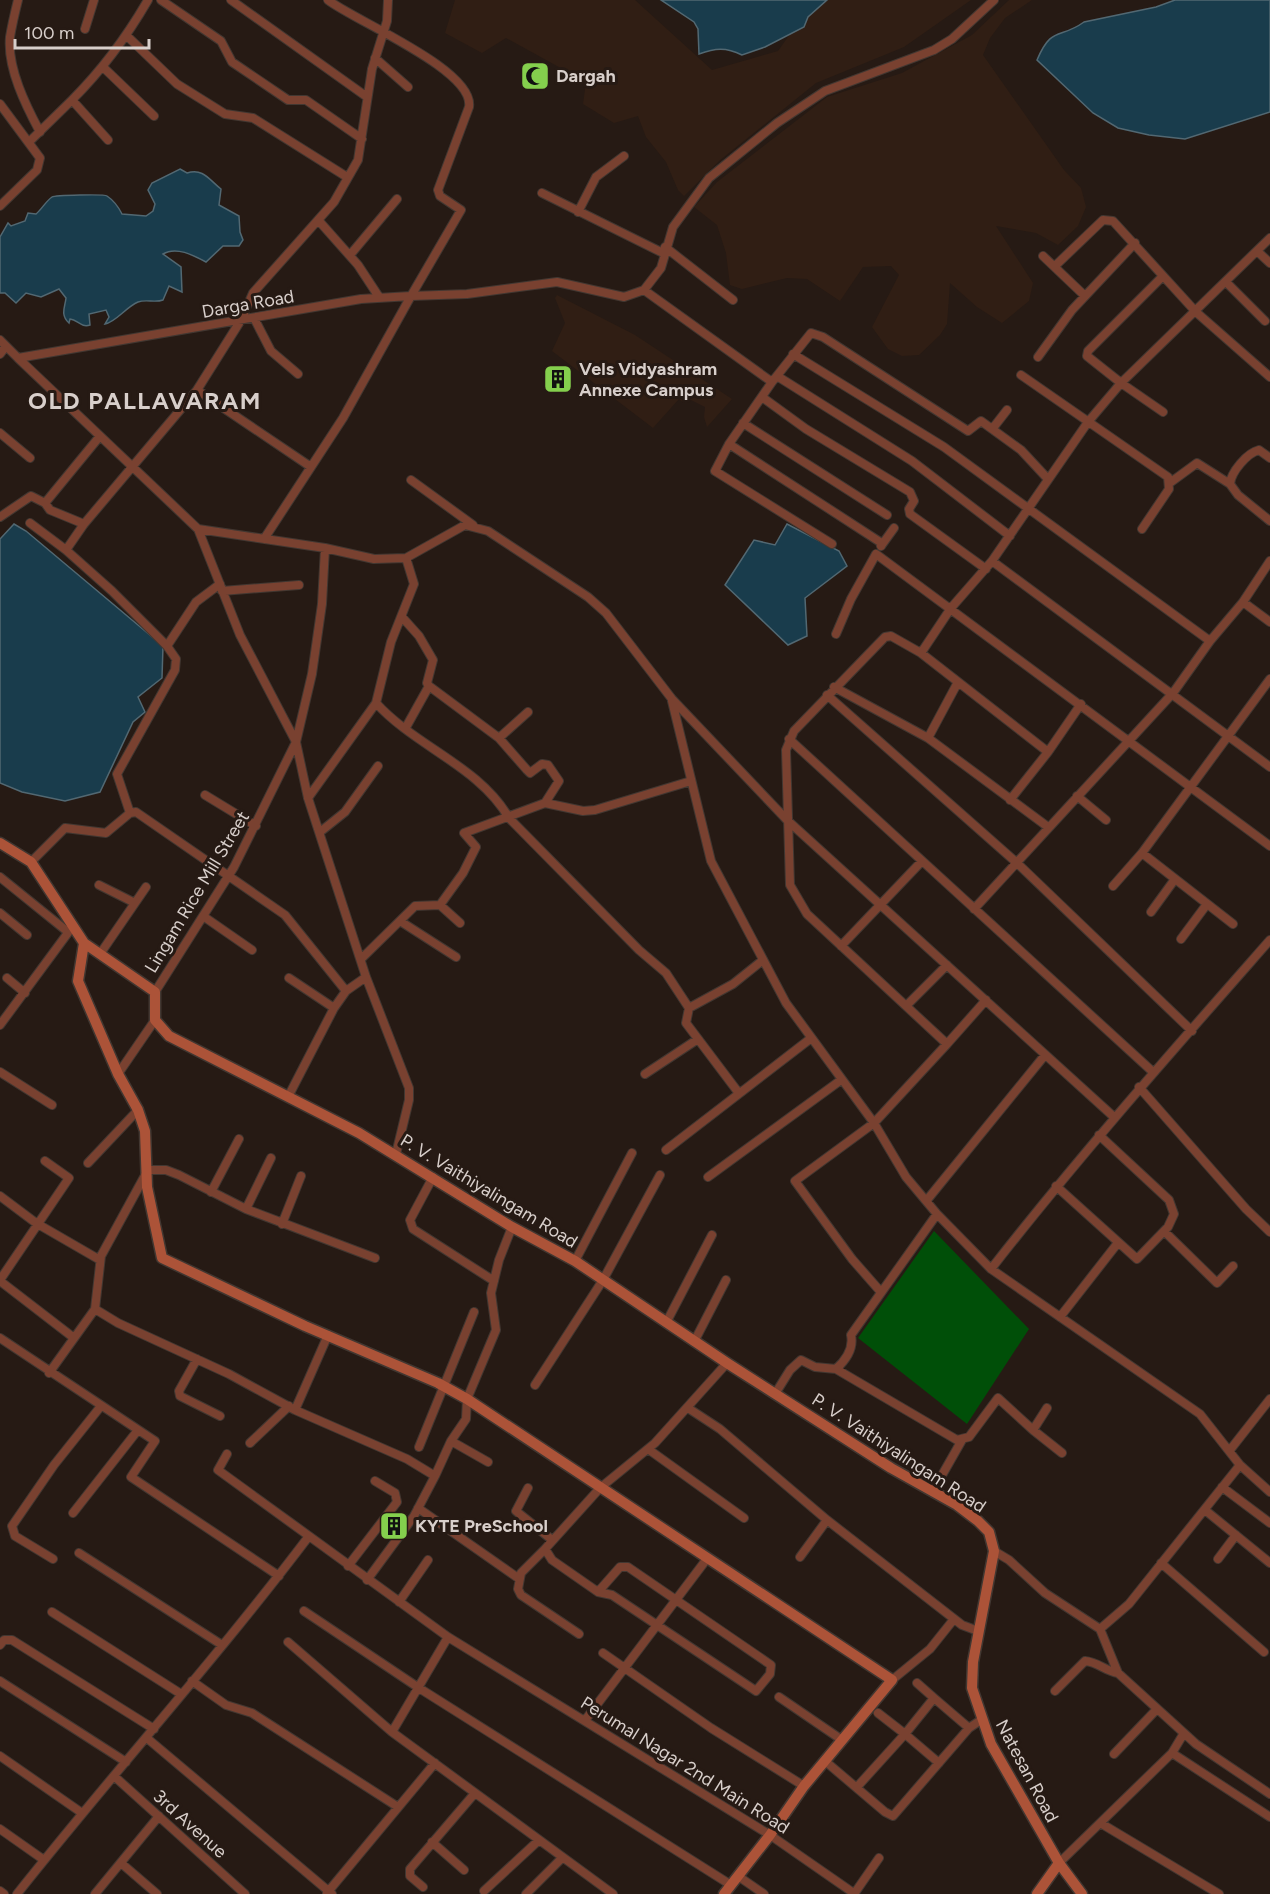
<svg xmlns="http://www.w3.org/2000/svg" width="1270" height="1894" viewBox="0 0 1270 1894" font-family="Figtree,sans-serif">
  <style>
    .built { fill: #301e14 }
    .green { fill: #004f08 }
    .water { fill: #193c4c; stroke: #526872; stroke-width: 1.5 }
    .lines { fill: none; stroke-linecap: round; stroke-linejoin: round }
    .street-casing { stroke: #423731; stroke-width: 10 }
    .secondary-casing { stroke: #423731; stroke-width: 13 }
    .street { stroke: #794130; stroke-width: 8 }
    .secondary { stroke: #ac5338; stroke-width: 10 }
    .labels { text-anchor: middle; stroke-width: 6; stroke-linejoin: round; paint-order: stroke }
    .poi-label { font-size: 18px; font-weight: bold; fill: #d8cfcb; stroke: #261a14; text-anchor: start }
    .street-label { font-size: 18px; fill: #d8cfcb; stroke: #261a14 }
    .district-label { font-size: 24px; font-weight: bold; letter-spacing: 1.5px; fill: #d8cfcb; stroke: #261a14 }
  </style>
  <rect width="100%" height="100%" fill="#261a14"/>
  <path class="built" d="M455,0H635L712,70L778,51L814,0H971L904,47L816,83L719,161L684,196L678,190L666,162L646,137L638,116L614,123L583,104L586,82L506,38L482,53L445,33Z
    M1009,0H1032L1005,18L990,38L983,55L1064,170L1081,188L1086,207L1078,226L1058,245L1036,233L996,226L1033,283L1029,301L1002,323L977,307L950,283L947,324L940,335L919,355L902,356L888,349L872,327L899,275L891,266L863,267L840,301L807,279L787,278L742,289L730,285L726,253L717,225L694,207L717,182L827,97L902,73L972,35Z
    M557,295L635,335L732,399L707,427L704,417L705,407L691,400L684,403L679,399L653,428L552,351L565,323L555,298Z"/>
  <path class="green" d="M934,1231L1029,1329L967,1424L858,1338Z"/>
  <path class="water" d="M661,0H827L808,17L804,27L765,47L742,55C726,47 715,48 699,54L698,29L694,22Z
    M1175,0H1270V112L1185,139L1149,135L1118,128L1093,113L1037,60C1052,25 1059,40 1084,22L1156,7Z
    M180,169L187,173C204,168 209,180 221,189L219,205L239,216L240,232L243,240L239,246H223L206,262C193,255 176,246 163,254L181,267L182,292L169,286L163,300C155,303 146,299 138,302C126,307 116,322 105,324L109,317L106,310L89,314L90,325C81,328 78,320 70,319L69,323C60,315 65,307 66,298L59,289L41,297L26,293L16,303L5,293H0V237L8,223L11,226L25,221L28,213L36,214C42,209 46,201 52,197C55,195 105,194 107,196C113,200 119,208 122,214L146,216L153,211L155,204L148,190L152,183Z
    M14,524L26,531L163,646L162,678L138,697L145,712L133,722L100,792L65,801L22,792L0,783V539Z
    M787,524L839,551L847,566L805,598L807,636L788,645L725,585L754,540L775,545Z"/>
  <g class="lines">
    <g class="street-casing">
      <path id="street" d="M18,0C15,12 12,25 10,37C7,68 26,106 40,132
        M161,0L221,41L232,62L288,100H306L362,139
        M231,0L367,97
        M85,29L94,0
        M127,36L177,84L225,114L253,118L347,177
        M375,58L408,87
        M104,68L154,116
        M0,104L40,158L37,170L0,206
        M108,140L72,100C103,69 126,38 148,0
        M29,142L72,100
        M542,193L663,253
        M578,212L596,177L624,156
        M319,221L358,265L379,297
        M665,247L733,300
        M1257,251L1270,263
        M350,255L397,199
        M1043,256L1085,296
        M1055,266L1103,220L1113,221L1196,312L1270,377
        M1226,282L1265,321
        M644,290L772,382
        M254,318L271,351L298,374
        M0,340L18,358L361,299L411,296L461,210L440,196L438,190L469,107C475,70 355,21 328,0
        M0,354L6,346
        M793,354L944,447L1210,641L1173,693L974,909
        M1038,357L1072,310L1135,243
        M18,358L198,529L240,635L296,742L308,798L366,977L409,1088V1100L396,1154
        M1021,375L1168,477L1169,489L1142,529
        M777,376L912,461L1010,536
        M197,390L311,467
        M762,397L806,429L910,492L914,501L909,509L910,514L986,569
        M1163,412L1121,383L1087,356L1088,351L1163,276
        M743,423L887,515
        M993,428L1007,410
        M0,433L30,458
        M729,444L880,542L881,546
        M1270,458L1259,450C1247,453 1231,472 1230,484L1238,495L1270,521
        M411,480L473,525
        M1171,482L1197,463L1230,484
        M0,517L31,496L45,503
        M30,523L66,550
        M84,524L50,510L45,503L100,436
        M198,529L325,548L374,559L406,558L465,525L488,531L588,597L606,613L672,699L787,820L1114,1117
        M264,539L343,418L411,296L467,294L557,282L624,297L644,290L661,268L673,227L709,178L777,123L825,91L934,50L952,39L994,0
        M832,544L715,471L729,444L772,382L811,333L823,337L968,431L981,421L1021,450L1047,478
        M881,546L894,528
        M406,558L414,584L391,642L376,703C416,747 479,766 509,818L639,950L666,973L689,1008L733,984L763,960
        M992,561L1270,767
        M222,591L299,585
        M1243,602L1270,622
        M402,617L419,636L433,660L427,683L429,686L405,729
        M836,634L851,599L876,554L1270,846
        M1210,641L1243,602L1270,561
        M167,646L196,602L220,584
        M921,653L951,608L992,561L1088,422L1121,383L1270,238
        M429,686L499,738L527,770L530,773L542,764L548,765L559,781L545,803
        M834,687L928,738L1048,827
        M827,695L1017,863L1192,1031
        M672,701L711,861L786,1003L874,1123L906,1177L937,1214L991,1269L1200,1414L1240,1465L1270,1492
        M499,738L528,712
        M928,738L958,682
        M789,739L1153,1072
        M205,795L256,826
        M1077,796L1106,820
        M308,798L376,703
        M1010,800L1048,752
        M130,813L117,774L175,670L176,659L167,646L112,591L66,550L84,524L197,390L241,320L253,293L334,202L358,160L372,69L387,21L388,0
        M320,832L345,812L378,766
        M1142,853L1233,924
        M31,862L65,828L106,833L130,813L136,812L285,915L346,991
        M0,877L68,932
        M99,885L135,903
        M1113,886L1142,853L1270,679
        M440,905L463,873L476,847L464,833L545,803L583,811L595,810L691,781
        M1151,912L1175,879
        M0,913L27,935
        M203,916L252,950
        M400,921L456,957
        M1181,939L1207,904
        M841,946L922,861
        M100,954L146,887
        M361,959L415,906L440,905L460,923
        M7,978L25,993
        M289,978L334,1008
        M155,992L234,867L296,742L312,674L322,604L325,548
        M906,1006L947,965
        M689,1008L686,1023L738,1092
        M0,1025L73,926
        M947,1044L986,1000
        M0,1072L52,1105
        M118,1074L155,1020
        M645,1074L698,1039
        M1139,1087L1246,1209L1270,1232
        M288,1097L334,1008L346,991L366,977
        M666,1150L810,1039
        M88,1163L138,1110
        M433,1177L410,1220L413,1229L494,1281
        M708,1177L841,1080
        M1056,1186L1137,1259L1168,1227L1174,1214L1169,1200L1099,1135
        M211,1192L239,1139
        M0,1196L36,1223L100,1260
        M927,1200L1045,1055
        M246,1209L271,1158
        M282,1224L301,1176
        M1164,1231L1217,1283L1233,1266
        M575,1261L632,1153
        M991,1269C1080,1155 1175,1048 1270,940
        M0,1280L69,1178L45,1161
        M0,1281L74,1338
        M880,1291L852,1259L795,1181L874,1123L947,1044L807,914L790,885L786,750L794,731L885,637L891,636L921,653L1048,752L1081,704
        M95,1309L118,1323L229,1374L295,1410L407,1459L435,1476L451,1441L466,1419L467,1399L496,1330L491,1293L499,1260L512,1227
        M1060,1317L1117,1244
        M666,1323L712,1235
        M0,1338L155,1441L131,1477L279,1576
        M694,1342L726,1280
        M197,1359L179,1391L180,1396L220,1416
        M836,1369L957,1440L969,1437L998,1398L1033,1430
        M49,1373L95,1309L101,1256L148,1170H166L179,1175L246,1209L375,1258
        M535,1385L603,1280L660,1175
        M775,1394L790,1370L801,1360L815,1367L836,1369C846,1360 854,1349 851,1335L937,1214
        M688,1408L720,1429L827,1520L800,1557
        M1047,1408L1033,1430L1062,1453
        M295,1410L328,1335
        M451,1441L488,1462
        M250,1443L289,1406
        M419,1447L474,1312
        M648,1449L744,1518
        M1230,1450L1270,1399
        M227,1454L218,1470L309,1536
        M1222,1487L1270,1523
        M528,1488L516,1511L551,1539
        M933,1491L962,1440
        M418,1508L518,1578
        M1205,1510L1270,1563
        M73,1513L138,1430
        M827,1520L962,1625L978,1631
        M545,1549L521,1573L518,1589L521,1595L579,1634
        M994,1551L1009,1560L1045,1593L1100,1629L1118,1673L1196,1744L1270,1794
        M79,1553L222,1645
        M53,1559L15,1536L12,1526L54,1465L101,1406
        M1218,1559L1236,1535
        M1161,1563L1264,1652
        M348,1566L397,1502L395,1493L375,1481
        M367,1580L414,1516L435,1476
        M598,1592L620,1567H628L771,1665L770,1674L756,1691L612,1595L598,1592L552,1560L545,1549L600,1488L655,1443L727,1363
        M399,1602L428,1560
        M304,1611L419,1688L731,1885
        M52,1612L181,1694
        M1100,1629L1129,1604L1240,1465
        M288,1642L392,1732L613,1894
        M0,1645L4,1640H12L154,1729
        M603,1653L711,1728L804,1786
        M892,1680L930,1649L954,1619
        M0,1681L126,1762
        M192,1681L226,1705L252,1713L398,1807
        M917,1683L934,1698
        M1055,1691L1085,1661C1098,1662 1105,1671 1118,1673
        M779,1697L842,1740
        M878,1713L905,1734L934,1698L969,1728
        M586,1719L706,1560
        M392,1732L448,1637
        M148,1739L332,1894
        M1172,1753L1270,1817
        M1114,1754L1157,1709
        M0,1756L82,1813
        M825,1761L885,1812L893,1816L969,1728L981,1720
        M114,1776L245,1894
        M857,1787L905,1734L939,1763
        M1102,1824L1219,1894
        M0,1829L44,1860
        M432,1842L464,1870
        M121,1863L157,1894
        M1059,1863L1172,1753L1184,1733
        M738,1876L764,1894
        M423,1887L410,1876V1869L475,1793
        M0,1891L4,1894
        M484,1891L538,1841
        M327,1893L435,1763
        M17,1894C113,1773 216,1659 309,1536L448,1637L770,1835L855,1894
        M95,1894L159,1816
        M526,1894L562,1858
        M854,1894L879,1858"/>
    </g>
    <g class="secondary-casing">
      <path id="secondary" d="M0,843L31,862L84,943L155,992V1020L169,1036L359,1133L512,1227L575,1261L727,1363L891,1468L957,1505L978,1521L989,1532L994,1551L973,1662L972,1688L991,1744L1059,1863L1082,1894
        M84,943L78,981L118,1074L138,1110L145,1131L147,1187L162,1258L305,1326L438,1383L467,1399L892,1680L804,1786L770,1835L724,1894
        M1037,1894L1059,1863"/>
    </g>
    <use href="#street" class="street"/>
    <use href="#secondary" class="secondary"/>
  </g>
  <defs>
    <g id="mosque-square" transform="scale(1.5)"><rect x="-9" y="-9" width="18" height="18" rx="4" fill="#84cf4d" stroke="#261a14"/><path d="M3.5-4.9A6 6 0 1 0 3.5 4.9A5 5 0 1 1 3.5-4.9Z" fill="#111"/></g>
    <g id="building-square" transform="scale(1.5)"><rect x="-9" y="-9" width="18" height="18" rx="4" fill="#84cf4d" stroke="#261a14"/><path d="M-4-6H4V6H1V3H-1V6H-4ZM-2.5-4.3h1.7v1.8h-1.7ZM.8-4.3h1.7v1.8H.8ZM-2.5-1h1.7V.8h-1.7ZM.8-1h1.7V.8H.8Z" fill="#111"/></g>
  </defs>
  <g fill-rule="evenodd">
    <use href="#mosque-square" x="535" y="76"/>
    <use href="#building-square" x="558" y="379"/>
    <use href="#building-square" x="394" y="1526"/>
  </g>
  <g class="labels">
    <g class="poi-label">
      <text x="556" y="82">Dargah</text>
      <text x="579" y="375">Vels Vidyashram<tspan x="579" dy="21">Annexe Campus</tspan></text>
      <text x="415" y="1532">KYTE PreSchool</text>
    </g>
    <g class="street-label">
      <text transform="translate(248 304) rotate(-10)" y="6">Darga Road</text>
      <text transform="translate(197 892) rotate(-59)" y="6">Lingam Rice Mill Street</text>
      <text transform="translate(489 1191) rotate(31)" y="6">P. V. Vaithiyalingam Road</text>
      <text transform="translate(899 1453) rotate(33)" y="6">P. V. Vaithiyalingam Road</text>
      <text transform="translate(685 1765) rotate(32)" y="6">Perumal Nagar 2nd Main Road</text>
      <text transform="translate(1027 1771) rotate(62)" y="6">Natesan Road</text>
      <text transform="translate(190 1824) rotate(42)" y="6">3rd Avenue</text>
    </g>
    <g class="district-label">
      <text x="145" y="409">OLD PALLAVARAM</text>
    </g>
  </g>
  <path d="M15 39v9h134v-9" fill="none" stroke="#d8cfcb" stroke-width="3"/>
  <text x="24" y="39" font-size="18" fill="#d8cfcb" stroke="#261a14" stroke-width="4.5" paint-order="stroke">100 m</text>
</svg>
